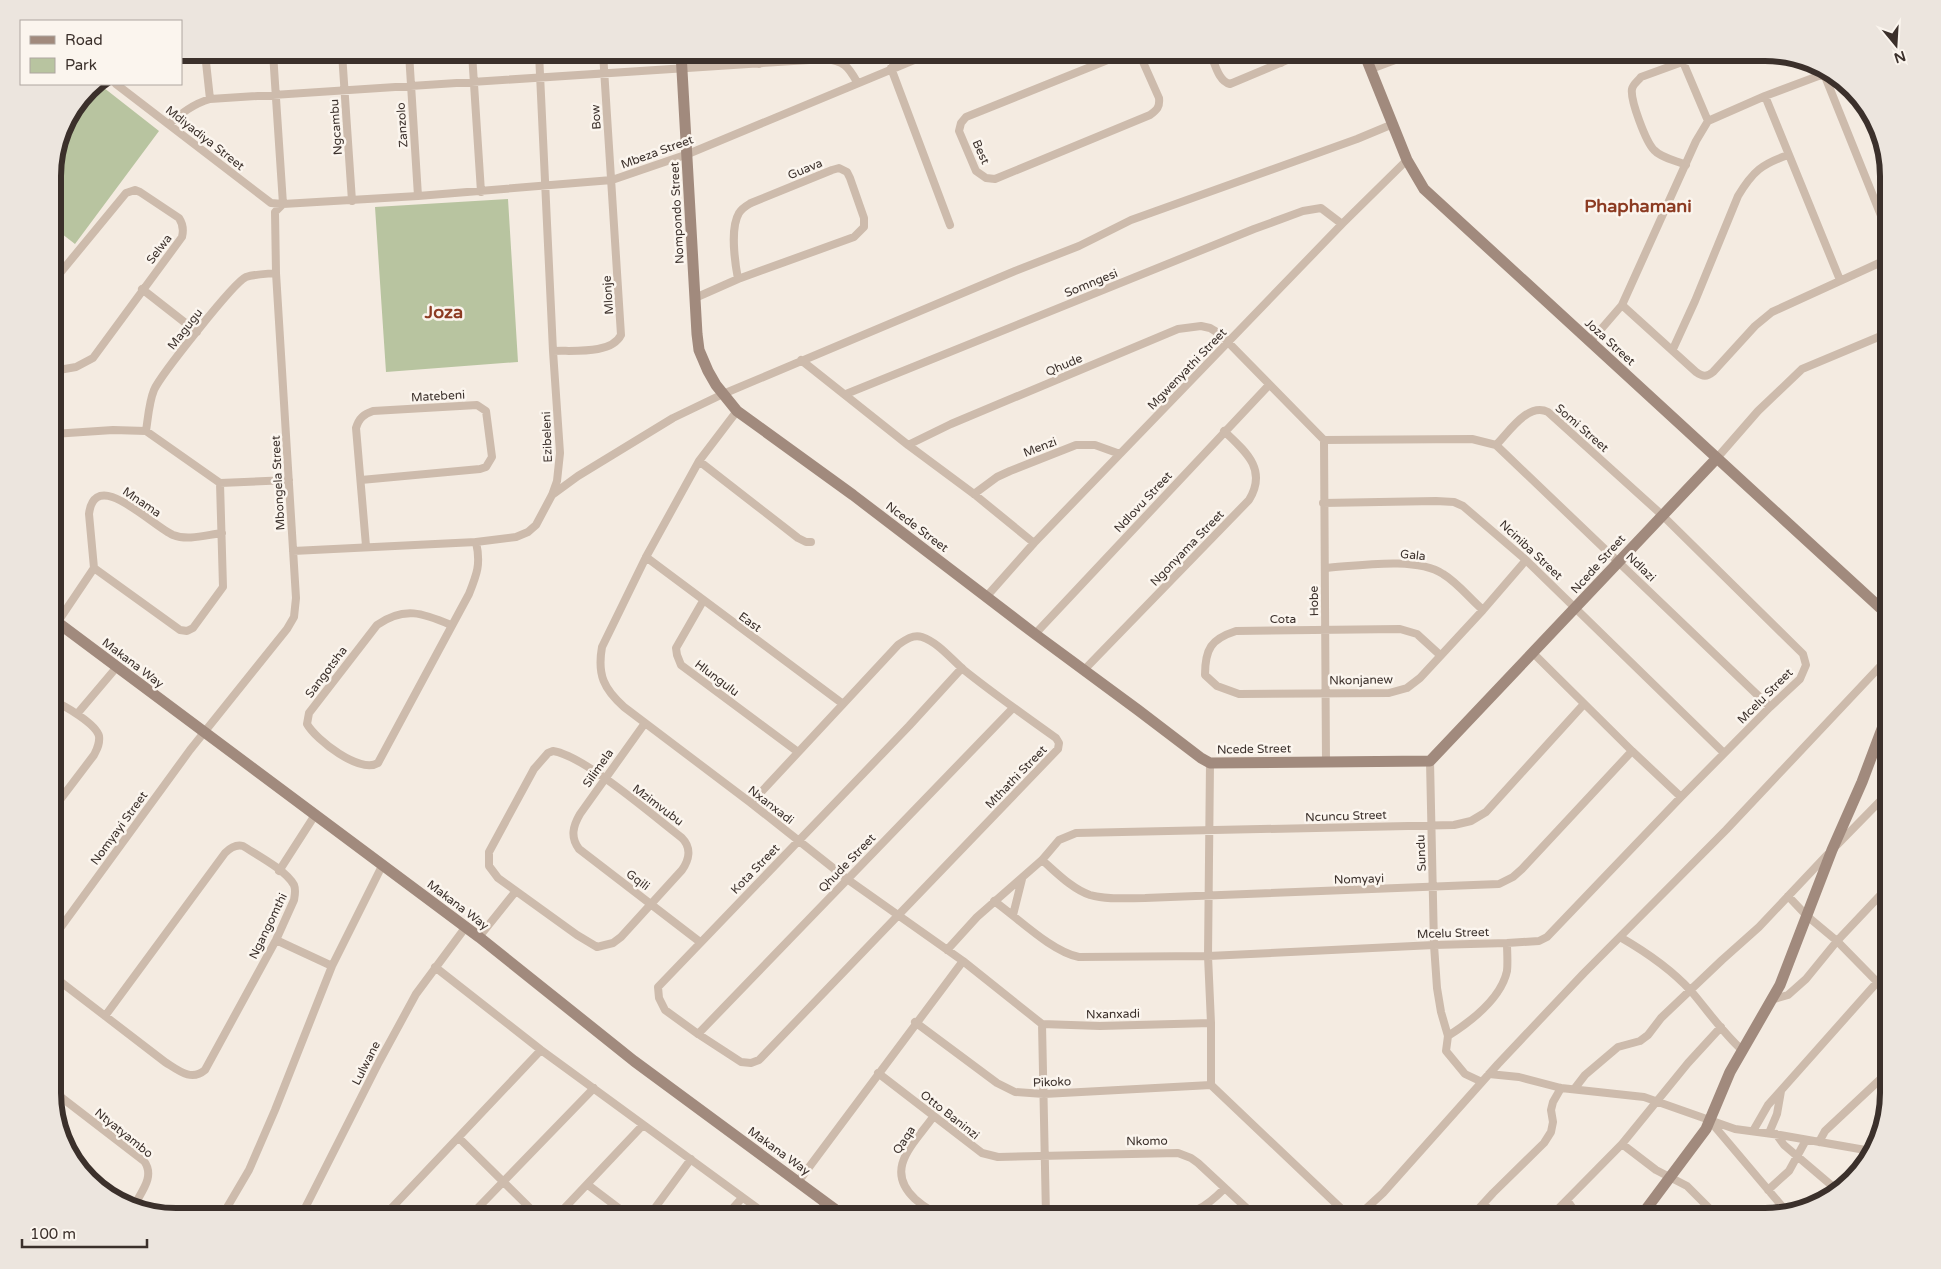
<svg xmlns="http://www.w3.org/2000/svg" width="1941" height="1269" viewBox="0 0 1941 1269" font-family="'Varela Round',sans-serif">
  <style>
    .green { fill: #b8c4a0 }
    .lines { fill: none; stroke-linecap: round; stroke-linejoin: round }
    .street { stroke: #cdbbac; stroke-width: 8 }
    .secondary { stroke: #a18a7d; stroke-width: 11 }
    .labels { text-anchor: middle; stroke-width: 5; stroke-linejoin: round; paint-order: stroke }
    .street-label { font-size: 12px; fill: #3b302b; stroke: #fbf5ee }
    .district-label { font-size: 18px; font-weight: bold; fill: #8c3b22; stroke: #fbf5ee }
    .rim { fill: none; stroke: #3b302b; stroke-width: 6 }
  </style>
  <rect width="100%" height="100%" fill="#f4ebe1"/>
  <path class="green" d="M96,84H99L159,131L75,244L53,227V168L62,128L89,88Z
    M508,199L518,362L386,372L375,207Z"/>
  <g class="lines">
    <path class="street" d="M205,53L210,99
      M273,53L283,204
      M342,53L352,201
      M409,53L418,196
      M472,53L481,192
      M759,53V64
      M890,53L894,67
      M1125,53L966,117L961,123L959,131L976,171L986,178L995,179L1150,115C1157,110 1160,107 1159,98L1139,53
      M1210,53C1215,63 1218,81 1230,84L1304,53
      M1277,53L1281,63
      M1683,62L1708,121
      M891,68L950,225
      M1371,69L1414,53
      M1824,74L1888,233
      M116,84L271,203L283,204L418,196L612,180L688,154L931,53
      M1765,96L1840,280
      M169,124C182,113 193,104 210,99L825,59C844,61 848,66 857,82
      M1686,165C1677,161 1661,158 1654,150C1646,142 1630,100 1632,89C1633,84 1638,81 1641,77L1707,53
      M142,289L197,332
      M53,291L56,278L126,193L135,190L140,192L179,218C183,224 184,229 182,237L93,358L76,367L53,371
      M695,298L738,279L854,237L864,227V218L850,178L847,172L839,168L832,170L751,203C746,206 742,208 739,213C730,228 735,263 738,279
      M1622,305L1696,372C1703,377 1707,377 1713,372L1755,326L1772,312L1888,259
      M1590,342L1622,305L1696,141L1708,121L1765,96L1829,72
      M1673,349L1695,301L1738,196C1753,171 1762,164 1788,155
      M553,351C572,350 611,355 621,335L603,53
      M801,360L908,445L974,494L1034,543
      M846,394L1254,229L1303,211L1321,208L1342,224
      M53,404L55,434
      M737,411L699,461L646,557L602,647C597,675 604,689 624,707L751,803L847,879L963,961L1042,1024L1100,1026L1211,1023
      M146,431C148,418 149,402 154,390C160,376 234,282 246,277C255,274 266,274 276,273
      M53,434L113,430L146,431L220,483L289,480
      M1324,440L1326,762
      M908,445L951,424L1178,329L1201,326L1210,328L1220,334L1324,440L1472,439L1496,445L1770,707
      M1717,458L1758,411L1802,369L1888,333
      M699,461L798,538L806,542H811
      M361,480L480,469L486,467L492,457L486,411L477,405L373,411C364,414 359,418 356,428L366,546
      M974,494L997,477L1010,471L1076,445H1095L1120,454
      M552,495L578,476L673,418L723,394L1015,271L1079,246L1131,220L1357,139L1393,124
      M1323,503L1436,501L1454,502L1463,506L1526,560L1724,753
      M293,551L476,542L516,537L528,532L536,525L552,495L557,481L560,453L553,351L539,53
      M646,557L843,704
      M94,568L180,630L187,631L193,628L223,587L220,483
      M1325,568C1357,566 1416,556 1443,574C1458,583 1470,599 1483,610
      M987,596L1034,543L1342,224L1407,160
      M703,601L676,648L677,655L681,665L798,752
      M57,623L94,568L89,514C95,466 152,526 173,535C188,541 206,535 222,533
      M451,625C423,613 404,606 377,625L309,713L307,724C316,740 360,774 378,763L469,594C477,574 481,564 476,542
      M1035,634L1269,385
      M1534,654L1632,751L1681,797
      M1440,655L1417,634L1400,629L1236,631C1211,639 1205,649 1205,675L1217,686L1239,694L1389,693L1407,688L1420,678L1483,610L1526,560
      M1084,670L1249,500C1268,469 1245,451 1224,431
      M53,701C64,705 96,724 99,736C100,744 97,749 94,755L53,809
      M77,714L116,668
      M645,723L580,814C573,826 570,837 579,849L700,942
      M553,751C585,756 653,816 682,838C692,848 689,860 682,870L621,937L613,943L597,947L577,935L498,878L489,866V852L534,769L548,753Z
      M1430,761L1434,945L1437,988L1441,1012L1448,1036L1446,1051L1465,1074L1482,1082
      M1210,763L1208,956L1211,1023V1085L1349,1216
      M751,803L898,645C905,640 913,634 922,637C939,643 951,659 964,670C994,694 1025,716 1056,738L1059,743L1058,749L759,1060L751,1063L741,1062L698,1034L665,1010L659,998L658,987L909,726L962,668
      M1837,845L1888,793
      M1042,860C1056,872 1072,889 1090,895C1107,900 1127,898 1145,898L1499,884L1513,877L1522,869L1632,751
      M279,871L315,815
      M1788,896L1807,916L1837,941L1888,993
      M994,901C1018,918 1052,952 1079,957L1208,956L1434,945L1507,943L1539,941L1547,937L1681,797L1770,707L1800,679L1806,665L1803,654L1662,515L1548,412C1528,402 1509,432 1496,445
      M1013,915L1022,879
      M479,937L516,891
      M1620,937C1646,952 1671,969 1691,991C1708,1011 1723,1033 1742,1050
      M53,938L190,750L287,629L294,617L296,598L276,273L275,212L283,204
      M276,940L332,966
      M947,950L977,917L1042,860L1059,840L1076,833L1454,825L1471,821L1486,812L1584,704
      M435,967L541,1050L768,1216
      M53,976L165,1062C178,1070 191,1082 205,1070L276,940L294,900C295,894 296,890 294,885C286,870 257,855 243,846C236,844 230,848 225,853L105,1016
      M1771,1000L1788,995L1806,979L1837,941L1888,887
      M915,1022L997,1083L1015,1092L1044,1094L1211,1085
      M1042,1024L1046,1216
      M698,1034L1013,708
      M1448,1036C1470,1022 1501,999 1507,971C1508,962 1507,952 1507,943
      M878,1073L982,1153L998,1157L1178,1153L1191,1158L1198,1163L1255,1216
      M1489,1074L1519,1077L1561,1088L1644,1097L1735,1129L1780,1135L1871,1151
      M1575,1088L1585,1075L1618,1047L1640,1041L1648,1035L1661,1018L1722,960L1759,927L1827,855
      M53,1091L144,1161C155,1176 142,1191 135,1204
      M933,1117C914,1144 883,1169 915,1199C924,1207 933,1213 945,1216
      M1710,1121L1786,1211
      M1753,1131L1768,1105L1888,970
      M1769,1133L1777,1114L1781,1091
      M1776,1134L1784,1145L1837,1190
      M459,1138L538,1216
      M1819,1142L1825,1131L1888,1072
      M1622,1144L1656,1170L1687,1186L1717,1216
      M798,1182L963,961
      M588,1185L629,1216
      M1768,1190L1789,1171L1806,1140
      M1567,1200L1578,1216
      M1483,1204L1498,1216
      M222,1216L249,1170L275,1110L332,966L382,866
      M301,1216L379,1062L416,994L465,928
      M384,1216L541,1050
      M470,1216L594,1088
      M557,1216L643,1125
      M649,1216L691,1159
      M726,1216L742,1198
      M1165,1216C1194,1214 1204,1209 1224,1189
      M1358,1216L1383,1193L1498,1064L1584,973L1726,830L1888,658
      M1472,1216L1493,1193L1544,1143L1551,1132L1553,1122L1551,1110L1553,1102L1561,1088
      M1551,1216L1622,1144L1688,1063L1721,1027"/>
    <path class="secondary" d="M681,53L697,334L699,350L708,371L716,385L737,411L853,495L1035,634L1138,710L1201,758L1210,763L1430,761L1717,458
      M1364,53L1407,160L1424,189L1888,615
      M53,619L479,937L634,1061L844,1216
      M1641,1216L1706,1129L1730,1072L1780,985L1832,850L1862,782L1888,713"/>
  </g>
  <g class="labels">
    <g class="street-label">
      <text transform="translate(596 117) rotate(-94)" y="4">Bow</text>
      <text transform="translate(402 125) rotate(-94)" y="4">Zanzolo</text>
      <text transform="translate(336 127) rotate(-94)" y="4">Ngcambu</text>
      <text transform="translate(205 138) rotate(38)" y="4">Mdiyadiya Street</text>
      <text transform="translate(657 152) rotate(-20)" y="4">Mbeza Street</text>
      <text transform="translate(981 152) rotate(66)" y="4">Best</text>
      <text transform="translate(805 169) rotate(-22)" y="4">Guava</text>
      <text transform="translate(677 213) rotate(-93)" y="4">Nompondo Street</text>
      <text transform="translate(159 249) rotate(-53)" y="4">Selwa</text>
      <text transform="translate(1091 283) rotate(-22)" y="4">Somngesi</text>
      <text transform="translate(608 295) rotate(-94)" y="4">Mlonje</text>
      <text transform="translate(185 329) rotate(-52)" y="4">Magugu</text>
      <text transform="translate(1610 342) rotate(42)" y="4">Joza Street</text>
      <text transform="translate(1064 365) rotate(-23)" y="4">Qhude</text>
      <text transform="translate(1187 369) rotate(-46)" y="4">Mgwenyathi Street</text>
      <text transform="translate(438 396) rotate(-3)" y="4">Matebeni</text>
      <text transform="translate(1582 428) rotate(41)" y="4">Somi Street</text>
      <text transform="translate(547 437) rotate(-92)" y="4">Ezibeleni</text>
      <text transform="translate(1040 447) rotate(-21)" y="4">Menzi</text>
      <text transform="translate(278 483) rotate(-93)" y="4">Mbongela Street</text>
      <text transform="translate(142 502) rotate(34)" y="4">Mnama</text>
      <text transform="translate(1143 502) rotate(-47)" y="4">Ndlovu Street</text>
      <text transform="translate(917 527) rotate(37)" y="4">Ncede Street</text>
      <text transform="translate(1187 548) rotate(-46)" y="4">Ngonyama Street</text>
      <text transform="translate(1531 550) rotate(43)" y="4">Nciniba Street</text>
      <text transform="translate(1413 555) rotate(6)" y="4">Gala</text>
      <text transform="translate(1598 564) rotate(-48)" y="4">Ncede Street</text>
      <text transform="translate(1641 567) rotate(44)" y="4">Ndlazi</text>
      <text transform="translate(1314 601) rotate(-91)" y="4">Hobe</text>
      <text x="1283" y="623">Cota</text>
      <text transform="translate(750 622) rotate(36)" y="4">East</text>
      <text transform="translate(133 663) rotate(37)" y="4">Makana Way</text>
      <text transform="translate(326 672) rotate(-53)" y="4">Sangotsha</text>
      <text transform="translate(717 678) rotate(37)" y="4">Hlungulu</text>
      <text transform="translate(1361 680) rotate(-1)" y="4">Nkonjanew</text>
      <text transform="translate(1765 696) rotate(-45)" y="4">Mcelu Street</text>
      <text transform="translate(1254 749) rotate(-1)" y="4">Ncede Street</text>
      <text transform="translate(598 768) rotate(-55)" y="4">Silimela</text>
      <text transform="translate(1016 777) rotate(-46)" y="4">Mthathi Street</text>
      <text transform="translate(658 805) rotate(37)" y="4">Mzimvubu</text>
      <text transform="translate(771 805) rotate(38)" y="4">Nxanxadi</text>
      <text transform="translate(1346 816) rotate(-2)" y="4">Ncuncu Street</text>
      <text transform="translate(119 828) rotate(-54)" y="4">Nomyayi Street</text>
      <text transform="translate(1421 853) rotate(-92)" y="4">Sundu</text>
      <text transform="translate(847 863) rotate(-46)" y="4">Qhude Street</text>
      <text transform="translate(755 869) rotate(-46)" y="4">Kota Street</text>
      <text transform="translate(1359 879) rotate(-2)" y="4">Nomyayi</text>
      <text transform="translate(638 880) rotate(37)" y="4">Gqili</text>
      <text transform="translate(458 905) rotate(37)" y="4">Makana Way</text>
      <text transform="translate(268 926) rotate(-64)" y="4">Ngangomthi</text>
      <text transform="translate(1453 933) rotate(-2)" y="4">Mcelu Street</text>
      <text transform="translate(1113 1014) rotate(-1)" y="4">Nxanxadi</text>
      <text transform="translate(366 1063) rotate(-63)" y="4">Lulwane</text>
      <text transform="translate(1052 1082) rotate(-2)" y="4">Pikoko</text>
      <text transform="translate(950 1115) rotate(38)" y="4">Otto Baninzi</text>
      <text transform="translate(124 1133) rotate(39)" y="4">Ntyatyambo</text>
      <text transform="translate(904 1140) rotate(-57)" y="4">Qaqa</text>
      <text transform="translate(1147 1141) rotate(-1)" y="4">Nkomo</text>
      <text transform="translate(779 1151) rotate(36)" y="4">Makana Way</text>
    </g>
    <g class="district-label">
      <text x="1638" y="212">Phaphamani</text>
      <text x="444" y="318">Joza</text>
    </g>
  </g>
  <path d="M0 0H1941V1269H0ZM176 61H1765A115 115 0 0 1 1880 176V1093A115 115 0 0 1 1765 1208H176A115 115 0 0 1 61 1093V176A115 115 0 0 1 176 61Z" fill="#ece5de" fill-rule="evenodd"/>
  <path class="rim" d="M176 61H1765A115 115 0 0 1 1880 176V1093A115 115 0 0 1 1765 1208H176A115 115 0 0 1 61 1093V176A115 115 0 0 1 176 61Z"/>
  <rect x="20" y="20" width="162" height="65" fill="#fbf5ee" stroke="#aea6a0"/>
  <rect x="30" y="36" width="25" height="8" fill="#a18a7d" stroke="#aea6a0"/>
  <text x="65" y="45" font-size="15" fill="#3b302b">Road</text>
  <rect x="30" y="58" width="25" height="15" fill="#b8c4a0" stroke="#aea6a0"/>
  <text x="65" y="70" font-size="15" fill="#3b302b">Park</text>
  <g transform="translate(1896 45) rotate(162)" stroke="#fbf5ee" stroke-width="4" paint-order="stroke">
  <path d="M0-4L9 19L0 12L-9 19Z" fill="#3b302b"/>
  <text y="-8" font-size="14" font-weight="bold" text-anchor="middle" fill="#3b302b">N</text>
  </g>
  <path d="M22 1239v8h125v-8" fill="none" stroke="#3b302b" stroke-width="2.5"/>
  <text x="30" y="1239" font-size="15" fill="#3b302b" stroke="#fbf5ee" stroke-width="4" paint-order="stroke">100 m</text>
</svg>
